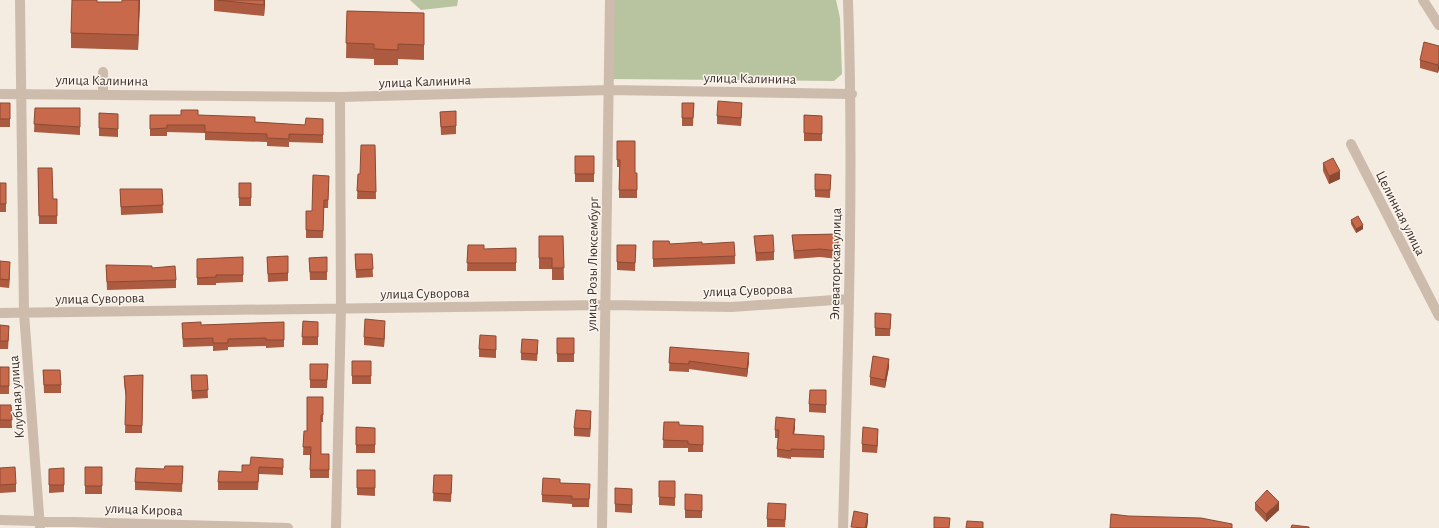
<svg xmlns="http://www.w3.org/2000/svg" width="1439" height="528" viewBox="0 0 1439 528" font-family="'Alegreya Sans',sans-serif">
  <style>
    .green { fill: #b8c4a0 }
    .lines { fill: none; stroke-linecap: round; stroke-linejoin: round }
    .minor { stroke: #cdbbac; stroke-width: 10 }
    .wall { fill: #ac5a40 }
    .shaded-wall { fill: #8c4a34 }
    .building { fill: #c8694b; stroke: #8c4a34 }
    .labels { text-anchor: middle; stroke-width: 3; stroke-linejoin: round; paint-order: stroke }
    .street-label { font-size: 14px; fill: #3b302b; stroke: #fbf5ee }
  </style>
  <rect width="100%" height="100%" fill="#f4ebe1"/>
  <path class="green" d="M410,0H458L457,6L421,10Z
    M614,0H836L840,18L842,74L834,81L612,79Z"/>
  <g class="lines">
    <path class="minor" d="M20,0L24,313L40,528
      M1423,0L1439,25
      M0,94L340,97L609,90L852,94
      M103,94V72
      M1351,144L1439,316
      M0,313L606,305L732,307L849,299
      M0,520L288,528
      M336,528L341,308L340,97
      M602,528L610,0
      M843,528C848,352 854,176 848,0"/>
  </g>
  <path class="wall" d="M97,0V2H122L140,0L138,50L71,48V33Z
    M214,0H265L264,16L214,11Z
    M347,11L424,13V60L398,59V65H374V59L346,58Z
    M1439,46L1438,73L1420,68V60Z
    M0,103H10V127H0Z
    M682,103H694L693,126H682Z
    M35,108H80V135L34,132Z
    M456,111V134L441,135L440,112Z
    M742,111L741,126L717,124V116Z
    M99,113L118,114V137L99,136Z
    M150,115H198L255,122L305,125L323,119V143L289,142V147L267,146V142L205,140V133L167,132V136H150Z
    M804,115L822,116V141H804Z
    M617,141L635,173H637V198H619V167H617Z
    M375,145L376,199H357L358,174H360Z
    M575,156H594V182H575Z
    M1323,163L1340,179L1329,184L1323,171Z
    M38,168L53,199H57V224H39Z
    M815,174L831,175L830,198L815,197Z
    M329,176L328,208H324L323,238H306V211H312Z
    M0,183H6V212H0Z
    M239,183H251V206H239Z
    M120,189H162L163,213L121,215Z
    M1351,220L1363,229L1356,233L1351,224Z
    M838,234V259L820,257L794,259L792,235Z
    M539,236H563L564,280H552V269H539Z
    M754,236L774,252V260L756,261Z
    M653,241L670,244H702L735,256V264L653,267Z
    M468,245L484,249L516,248V271H467Z
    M617,245H636L635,271L617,270Z
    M355,254H372L373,277L356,278Z
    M288,256V281L268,282L267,257Z
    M243,257V282L216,283V285H197V259Z
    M327,257V280H310L309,258Z
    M0,261L10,270L9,288L0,287Z
    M106,265L152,268L176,280V288L107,290Z
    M891,314L890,336H875V328Z
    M303,321L318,322V345H302Z
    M284,322V347L266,348V346L228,347V350L213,351V346L183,347L182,323L201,325Z
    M0,325L9,334L8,349H0Z
    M385,329L384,347L364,345V337Z
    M557,338H574V362H557Z
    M496,344V358L479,357V349Z
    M670,347L749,361L747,377L689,369V372L669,371Z
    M538,348L537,361L521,360V353Z
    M371,361V384H352V376Z
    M310,364H328L327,388H310Z
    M0,367H9V394H0Z
    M889,367L885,388L870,385V377Z
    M43,370L61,385V393H44Z
    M143,375L142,433H125L126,399L124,383V376Z
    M191,375H207L208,398L192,399Z
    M323,397V422H321V454H329V478H310V455H303L304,431H307Z
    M826,398V413L809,412V404Z
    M0,405H11L12,428H0Z
    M591,419L590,437L574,436V428Z
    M664,422L679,425L703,426V452H688V448H663Z
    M356,427L375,428V453H356Z
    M795,427L794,434L824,443V458L791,457V459L777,457V449L778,438H775V430Z
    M878,436L877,453L862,452V444Z
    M283,459V475L259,474L258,490H218V482L242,472L250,465Z
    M183,466L182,492L135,490V482Z
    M85,467H102V494H85Z
    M0,468L16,484V492L0,493Z
    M49,469L64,485V492L49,493Z
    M357,470H375V496L357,495Z
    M434,475L452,483L451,502L433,501Z
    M560,483L590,484L589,507H572V504L542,502V495Z
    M615,488L632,489V513L615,512Z
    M675,489V506L659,505V497Z
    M702,503V518H685V510Z
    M1255,503L1279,510L1266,522L1255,510Z
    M786,512L785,527H767V519Z"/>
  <path class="shaded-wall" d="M139,0H140L138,50V35Z
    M264,0H265V5L264,16Z
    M1439,62V70L1438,73V65Z
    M1340,171V179L1329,184V176Z
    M1363,225V229L1356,233V229Z
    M10,262V270L9,288V280Z
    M385,321V329L384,347V339Z
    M749,353V361L747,377V369Z
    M889,359V367L885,388V380Z
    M591,411V419L590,437V429Z
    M795,419V427L793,442V434Z
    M878,429V436L877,453V446Z
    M1279,502V510L1266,522V514Z
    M868,514V522L867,528H865Z"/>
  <path class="building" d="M72,0H97V2H122V0H139L138,35L71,33Z
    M217,0H264V5Z
    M347,11L424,13V45L398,44V50L374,49V44L346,43Z
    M1424,42L1439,46V62L1438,65L1420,60Z
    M718,101L742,103L741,118L717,116Z
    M0,103H10V119H0Z
    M682,103H694L693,118H682Z
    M35,108H80V127L34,124Z
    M181,110H198V115L255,117V122L305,125L306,118L323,119V135L289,134V139L267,138V134L205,132V125H167V128L150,129V115H181Z
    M456,111V126L441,127L440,112Z
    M99,113L118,114V129L99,128Z
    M804,115L822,116V134L804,133Z
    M617,141H635V173H637V190H619L620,160H617Z
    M361,145H375L376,192L357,191L358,174H360Z
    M575,156H594V174H575Z
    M1333,158L1340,171L1329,176L1323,163Z
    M38,168H52L53,199H57V216H39Z
    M815,174L831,175L830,190H815Z
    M313,175L329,176L328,200H324L323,231L306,230V211H312Z
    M0,183H6V204H0Z
    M239,183H251V198H239Z
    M120,189H162L163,205L121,207Z
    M1358,216L1363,225L1356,229L1351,220Z
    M838,234V251L820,249L794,251L792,235Z
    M773,235L774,252L756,253L754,236Z
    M539,236H563L564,268H552V258H539Z
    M653,241H669L670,244L702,242V244L734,242L735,256L653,259Z
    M468,245H484V249L516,248V263H467Z
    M617,245H636L635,263L617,262Z
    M355,254H372L373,269L356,270Z
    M288,256V273L268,274L267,257Z
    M243,257V275H216V277L197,278V259Z
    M327,257V272H310L309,258Z
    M0,261L10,262L9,280L0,279Z
    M106,265L152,266V268L175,266L176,280L107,282Z
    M875,313L891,314L890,329L875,328Z
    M365,319L385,321L384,339L364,337Z
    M303,321L318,322V337H302Z
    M201,322V325L284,322V340H266V338L228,339V343H213V338L183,339L182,323Z
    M0,325L9,326L8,341H0Z
    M480,335L496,336V350L479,349Z
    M557,338H574V354H557Z
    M522,339L538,340L537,354L521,353Z
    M670,347L749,353L747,369L689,361V364L669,363Z
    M873,356L889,359L885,380L870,377Z
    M352,361H371V376H352Z
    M310,364H328L327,380H310Z
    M0,367H9V386H0Z
    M43,370H60L61,385H44Z
    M143,375L142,426L125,425L126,394L124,376Z
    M191,375H207L208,390L192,391Z
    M810,390H826V405L809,404Z
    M307,397H323V415H321V454H329V470H310L311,447H303L304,431H307Z
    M0,405H11L12,420H0Z
    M576,410L591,411L590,429L574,428Z
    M776,417L795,419L793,434L824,436V450L791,449V451L777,449L779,430H775Z
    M664,422H679V425L703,426V445L688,444V441L663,440Z
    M356,427L375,428V445H356Z
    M863,427L878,429L877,446L862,444Z
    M251,457L283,459V468L259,467L258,482H218L219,471L242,472V465H250Z
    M165,466H183L182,484L135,482L136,468L164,469Z
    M15,467L16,484L0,485V468Z
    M85,467H102V486H85Z
    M64,468V485H49V469Z
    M357,470H375V488H357Z
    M434,475H452L451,494L433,493Z
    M543,478L560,479V483L590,484L589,499H572V496L542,495Z
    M659,481H675V498L659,497Z
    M615,488L632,489V505L615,504Z
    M1267,490L1279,502L1266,514L1255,503Z
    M685,494L702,495V511L685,510Z
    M768,503L786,504L785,520L767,519Z
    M854,511L868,514L865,528L851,527Z
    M1111,514L1128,516L1201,518L1232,524V528H1110Z
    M934,517L950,518L949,528H934Z
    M967,521L983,522V528H966Z
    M1292,525L1309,527V528H1291Z"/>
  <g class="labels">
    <g class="street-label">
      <text transform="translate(750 78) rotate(1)" y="5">улица Калинина</text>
      <text transform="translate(102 80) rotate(1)" y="5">улица Калинина</text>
      <text transform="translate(425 81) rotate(-2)" y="5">улица Калинина</text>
      <text transform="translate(1401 213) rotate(63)" y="5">Целинная улица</text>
      <text transform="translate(592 264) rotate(-89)" y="5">улица Розы Люксембург</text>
      <text transform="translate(835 264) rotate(-89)" y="5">Элеваторская улица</text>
      <text transform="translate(748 290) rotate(-2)" y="5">улица Суворова</text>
      <text transform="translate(425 293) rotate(-1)" y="5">улица Суворова</text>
      <text transform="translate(100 298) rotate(-1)" y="5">улица Суворова</text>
      <text transform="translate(16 397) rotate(-94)" y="5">Клубная улица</text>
      <text transform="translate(144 509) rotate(2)" y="5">улица Кирова</text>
    </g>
  </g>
</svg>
